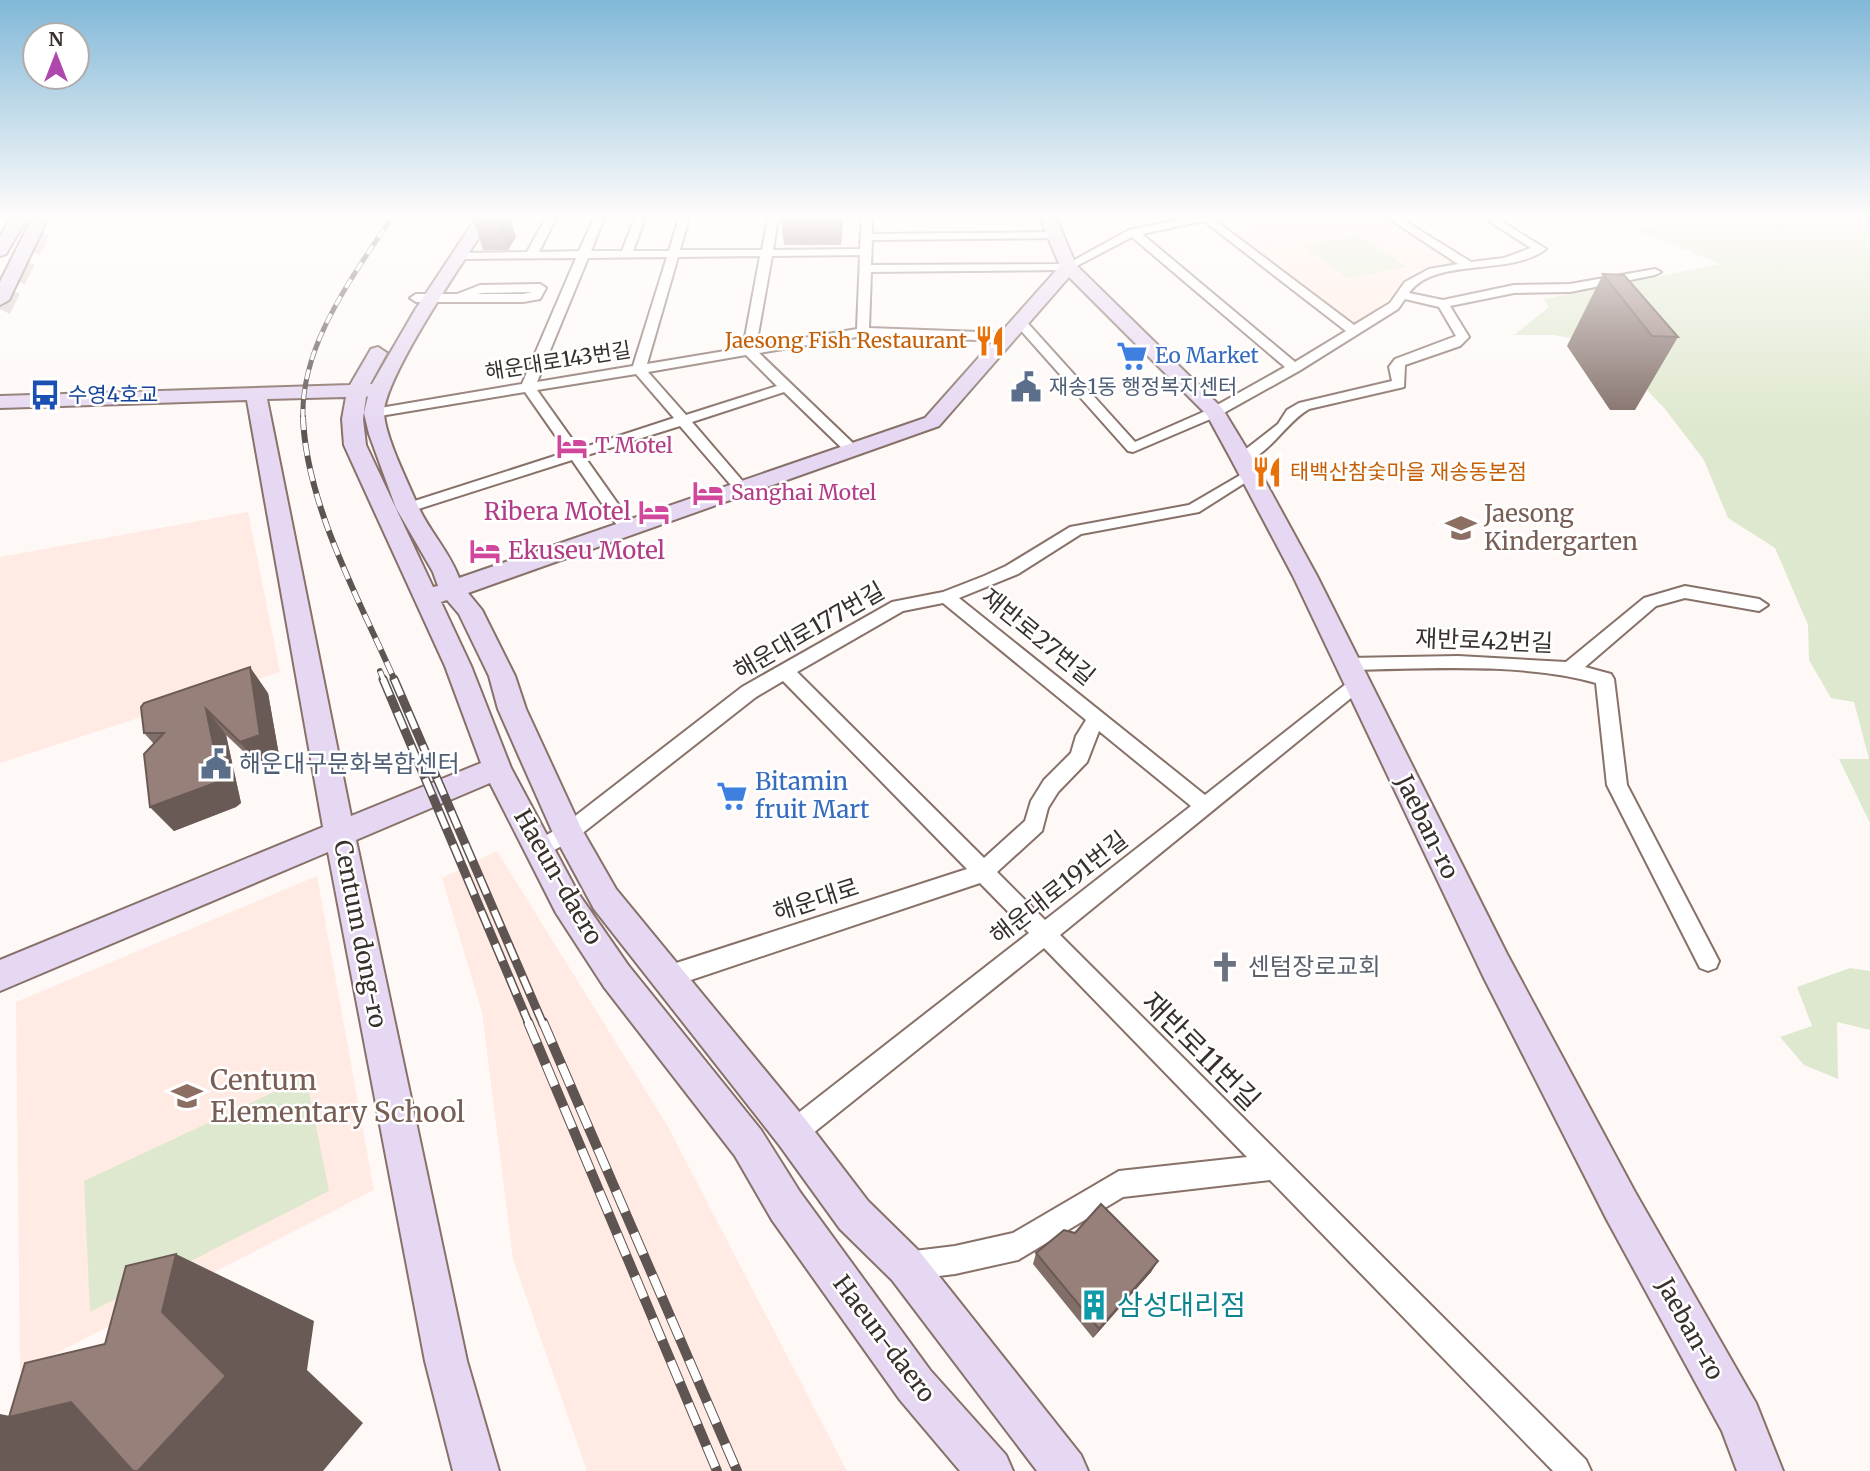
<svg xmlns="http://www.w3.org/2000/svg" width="1870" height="1471" viewBox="0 0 1870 1471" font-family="Merriweather,'Noto Sans KR',serif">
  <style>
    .built { fill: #ffebe3 }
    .green { fill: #dee8ce }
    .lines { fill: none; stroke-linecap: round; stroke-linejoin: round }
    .highway-tunnel { stroke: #d7d1ce; stroke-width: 22; stroke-dasharray: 22 11; stroke-linecap: butt }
    .street-casing { stroke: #877169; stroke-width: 4 }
    .secondary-casing { stroke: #877169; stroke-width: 4 }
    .street { fill: #fff; fill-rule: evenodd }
    .secondary { fill: #e6d8f2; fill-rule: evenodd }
    .rail-far3-casing { stroke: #5e5552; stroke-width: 5 }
    .rail-far2-casing { stroke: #5e5552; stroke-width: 6 }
    .rail-far1-casing { stroke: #5e5552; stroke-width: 9 }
    .rail-casing { stroke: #5e5552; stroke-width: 10 }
    .rail-far3 { stroke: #fff; stroke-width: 3.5; stroke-dasharray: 10; stroke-linecap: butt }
    .rail-far2 { stroke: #fff; stroke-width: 4.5; stroke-dasharray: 13; stroke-linecap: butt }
    .rail-far1 { stroke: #fff; stroke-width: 6; stroke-dasharray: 18; stroke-linecap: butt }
    .rail { stroke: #fff; stroke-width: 8; stroke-dasharray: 23; stroke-linecap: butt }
    .wall { fill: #826e68 }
    .shaded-wall { fill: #6a5a55 }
    .building { fill: #978079; stroke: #6a5a55; stroke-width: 2 }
    .labels { text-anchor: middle; stroke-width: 5; stroke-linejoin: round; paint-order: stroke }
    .far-food-label { font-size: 21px; fill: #c56008; stroke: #fff; text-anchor: end }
    .far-shop-label { font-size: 21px; fill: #366cbe; stroke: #fff; text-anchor: start }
    .far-street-label { font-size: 21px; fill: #39302c; stroke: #fff }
    .far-service-label { font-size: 21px; fill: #4e5e75; stroke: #fff; text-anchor: start }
    .far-transit-label { font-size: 21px; fill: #164399; stroke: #fff; text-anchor: start }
    .far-hotel-label { font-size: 21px; fill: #b23c85; stroke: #fff; text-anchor: start }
    .hotel-label { font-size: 24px; fill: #b23c85; stroke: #fff; text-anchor: end }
    .education-label { font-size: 24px; fill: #785e54; stroke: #fff; text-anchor: start }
    .street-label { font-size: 24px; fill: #39302c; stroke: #fff }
    .service-label { font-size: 24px; fill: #4e5e75; stroke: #fff; text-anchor: start }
    .shop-label { font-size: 24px; fill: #366cbe; stroke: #fff; text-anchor: start }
    .worship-label { font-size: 24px; fill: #5b616d; stroke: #fff; text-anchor: start }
    .near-street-label { font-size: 28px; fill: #39302c; stroke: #fff }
    .near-education-label { font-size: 28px; fill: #785e54; stroke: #fff; text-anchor: start }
    .near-culture-label { font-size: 28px; fill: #0d838f; stroke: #fff; text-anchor: start }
  </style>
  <rect width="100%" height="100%" fill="#fef9f7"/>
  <path class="built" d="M1312,218H1384L1455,263L1413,271L1384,304L1354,324L1233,232Z
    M248,512L280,672L0,763V557Z
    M497,851L667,1125L847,1471H587L513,1259L482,1012L442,878Z
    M317,876L374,1190L20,1372L16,1002Z"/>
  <path class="green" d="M1664,218H1870V823L1839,759H1869L1854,702L1831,698L1809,660L1808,625L1775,548L1728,518L1704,460L1665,409L1603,344L1553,335H1514L1549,307L1544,299L1721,264L1640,232Z
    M1359,236L1407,267L1348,278L1303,246Z
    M1850,968L1870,971V1030L1837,1022L1838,1079L1804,1065L1780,1037L1812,1026L1797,987Z
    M306,1077L329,1191L90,1312L84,1181Z"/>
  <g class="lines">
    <path class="highway-tunnel" d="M0,309L46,218"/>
    <g class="street-casing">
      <path id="street" d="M546,218H556L539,252L579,251L594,218H604L591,251H622L635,218H645L633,251H669L679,218H689L680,250H762L768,218H778L773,250L860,249L862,218H872V234L1055,232L1061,235L1055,238L872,240L871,265L1067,264L1129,230L1189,218H1212L1354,325L1390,303L1405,282L1429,269L1458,264L1388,218H1400L1471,262L1504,258L1531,248L1484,218H1496L1546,249C1510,277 1435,256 1409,293L1443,300L1514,285L1570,284L1655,269L1661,272L1655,275L1570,292L1514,293L1450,306L1469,337L1460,346L1405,365L1404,387L1309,409C1285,423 1270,455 1242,463L1235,459L1237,456L1278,424L1287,410L1299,403L1392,381L1389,367L1395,359L1456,336L1439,307L1405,299L1398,309L1299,371L1220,415L1133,452L1128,451L1016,325V319H1024L1135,442L1210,409L1285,367L1132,237L1069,270L871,272L869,328L1007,333L1013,337L1007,341L863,336L759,353L857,447L859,450L857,453H847L784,392L692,422L746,485L749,488L746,491H736L680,426L584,456L635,528L633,531H621L572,460L412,511H402L399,508L402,505L567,452L525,392L374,417L367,413L374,409L522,384L576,258L459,259L453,256L459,253L527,252ZM1204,221L1346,331L1295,362L1142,234ZM860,255L857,329L756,346L772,256ZM760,256L743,348L647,364L678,257ZM667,257L633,366L537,382L588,258ZM746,355L777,386L686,415L648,372ZM636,374L674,418L579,449L537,390Z
        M540,284L546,288L540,299L523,302H416L410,298L416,294H457L480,285ZM532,292L523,294H477L482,293Z
        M1249,470L1254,471L1256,474L1254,477L1199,512L1081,534L1018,574L959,598L1205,795L1351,680H1365L1367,685L1060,935L1586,1460L1591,1471H1553L1270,1180L1123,1197L1018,1260L955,1274L906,1280L896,1276L892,1266L896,1256L906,1252L955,1246L1013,1233L1119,1171L1247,1157L1044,948L802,1142L793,1146L784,1142L780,1133L784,1124L1029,933L980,883L667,988L659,984L655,977L659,970L667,966L967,869L783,681L756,697L575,839L539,858L532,855L528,849L532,843L561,827L742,687L892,602L943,592L984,576L1006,566L1070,527L1189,505ZM943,603L1086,720L1076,736L1071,753L1044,780L1031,801L1025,821L984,858L797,672L903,611ZM1099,731L1191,806L1045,920L997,872L1042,831L1048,808L1058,792L1087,762Z
        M1685,586L1759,599L1768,605L1759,611L1685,598L1656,606L1585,667L1611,674L1614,679L1627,785L1719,961L1716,968L1708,971L1700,968L1607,785L1596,683C1524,662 1424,669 1348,670L1342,669L1339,664L1342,659L1348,658L1458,656L1566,662L1644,598Z"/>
    </g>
    <g class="secondary-casing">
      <path id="secondary" d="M11,218H27L6,254L0,256V237Z
        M32,218H48L9,300L0,305V282Z
        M476,218H492C469,253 383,378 384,414C386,439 407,480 417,504C428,530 450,552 459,578L925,418L1060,266L1040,218H1056L1076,265L1222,408L1253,459L1317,576L1507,954L1635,1192L1756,1403L1783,1471H1737L1722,1431L1607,1220L1483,976L1293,576L1231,459L1207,415L1069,277L939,426L468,593L482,610L515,676L526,709L581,828L616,889L806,1120L868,1201L920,1252L1081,1455L1088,1471H1037L892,1280L840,1229L780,1146L594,909L553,833L498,709L489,676L459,614L447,600L441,602L471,666L511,768L578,893L628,965L761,1130L800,1192L930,1370L1006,1455L1013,1471H960L900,1400L772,1220L735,1156L604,987L556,913L490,783L356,840L467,1361L499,1471H453L425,1361L328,852L0,991V960L323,827L247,400L0,408V396L350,385L371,349L378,347L387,353L370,384H372L415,310ZM368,396L364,413L369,434L396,508L433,572L438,586L433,587L366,445L363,419L366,397ZM346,397L342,419L344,445L445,666L481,763L351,816L267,399Z"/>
    </g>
    <use href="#street" class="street"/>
    <use href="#secondary" class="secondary"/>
    <g class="rail-far3-casing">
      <path id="rail-far3" d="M303,419C300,345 353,277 391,218"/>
    </g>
    <g class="rail-far2-casing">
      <path id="rail-far2" d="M303,417C306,505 360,601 395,681
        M380,671L384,681"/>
    </g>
    <g class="rail-far1-casing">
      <path id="rail-far1" d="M383,679L529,1024
        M394,679L543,1024"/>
    </g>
    <g class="rail-casing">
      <path id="rail" d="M528,1022L717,1471
        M543,1022L737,1471"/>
    </g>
    <use href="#rail-far3" class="rail-far3"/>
    <use href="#rail-far2" class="rail-far2"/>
    <use href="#rail-far1" class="rail-far1"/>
    <use href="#rail" class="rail"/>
  </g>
  <path class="wall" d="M473,218H510L516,237L508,250H483Z
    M843,218L841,245H784L781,220Z
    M1603,274L1678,337L1635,410H1610L1567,346Z
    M268,693L280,761L260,767L226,735L241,803L236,807L174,831L150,807L154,744L144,733L141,707Z
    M1036,1253L1158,1261L1151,1272L1093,1338L1033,1264Z"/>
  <path class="shaded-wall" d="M498,218H510L516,237L508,250Z
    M839,218H843L841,245Z
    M250,667L268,693L280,761L260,767L240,742Z
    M206,709L226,735L241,803L236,807L174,831L150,807Z
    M176,1254L314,1321L307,1370L363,1423L323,1471H0V1414L10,1416L162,1312Z
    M1158,1261L1151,1272L1093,1338L1099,1329Z"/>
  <path class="building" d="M782,218H839V220H781Z
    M1603,274L1624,275L1678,337L1652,336Z
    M250,667L260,735L240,742L206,709L220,778L215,783L150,807L144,754L164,733H144L141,707L144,703Z
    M1101,1204L1158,1261L1099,1329L1036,1253L1064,1230L1075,1233Z
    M176,1254L162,1312L226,1376L138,1471H133L71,1402L9,1417L25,1363L105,1344L126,1266Z"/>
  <linearGradient id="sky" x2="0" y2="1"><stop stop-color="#81b8d8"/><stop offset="0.51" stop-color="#fffcfb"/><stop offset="1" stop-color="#fffcfb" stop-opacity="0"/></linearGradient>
  <rect width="1870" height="424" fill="url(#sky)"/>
  <defs>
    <g id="restaurant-bare" transform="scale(2.415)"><path d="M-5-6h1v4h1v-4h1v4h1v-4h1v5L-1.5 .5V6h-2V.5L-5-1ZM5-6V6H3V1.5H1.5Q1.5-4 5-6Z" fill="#e8710a" stroke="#fff" stroke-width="2.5" paint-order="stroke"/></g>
    <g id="supermarket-bare" transform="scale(2.415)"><path d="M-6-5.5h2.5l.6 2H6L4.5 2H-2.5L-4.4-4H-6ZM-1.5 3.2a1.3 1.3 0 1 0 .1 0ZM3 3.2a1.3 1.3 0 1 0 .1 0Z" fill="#3f7fe0" stroke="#fff" stroke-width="2.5" paint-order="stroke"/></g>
    <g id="civic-bare" transform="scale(2.415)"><path d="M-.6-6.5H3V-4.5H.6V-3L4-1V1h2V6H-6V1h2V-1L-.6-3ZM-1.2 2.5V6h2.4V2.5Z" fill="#5c6f8a" stroke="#fff" stroke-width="2.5" paint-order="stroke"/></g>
    <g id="bus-bare" transform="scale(2.415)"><path d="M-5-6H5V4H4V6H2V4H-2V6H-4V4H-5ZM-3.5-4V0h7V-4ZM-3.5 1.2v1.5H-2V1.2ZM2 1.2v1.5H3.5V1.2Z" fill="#1a4fb4" stroke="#fff" stroke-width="2.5" paint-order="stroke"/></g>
    <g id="hotel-bare" transform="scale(2.415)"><path d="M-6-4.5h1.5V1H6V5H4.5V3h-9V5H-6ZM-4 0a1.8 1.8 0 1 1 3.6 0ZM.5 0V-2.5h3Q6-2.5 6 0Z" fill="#d1479c" stroke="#fff" stroke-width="2.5" paint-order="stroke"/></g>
    <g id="school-bare" transform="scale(2.415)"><path d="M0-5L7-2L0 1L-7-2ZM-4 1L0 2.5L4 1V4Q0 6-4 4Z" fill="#8d6e63" stroke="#fff" stroke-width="2.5" paint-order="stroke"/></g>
    <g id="church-bare" transform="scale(2.415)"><path d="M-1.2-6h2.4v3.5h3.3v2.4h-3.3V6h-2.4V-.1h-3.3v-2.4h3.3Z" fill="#6b7280" stroke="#fff" stroke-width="2.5" paint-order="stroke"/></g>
    <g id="building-bare" transform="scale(2.415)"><path d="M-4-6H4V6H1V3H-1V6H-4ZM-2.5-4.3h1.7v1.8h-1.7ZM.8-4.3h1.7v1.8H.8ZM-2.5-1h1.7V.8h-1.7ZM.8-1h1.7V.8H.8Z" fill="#0f9aa8" stroke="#fff" stroke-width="2.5" paint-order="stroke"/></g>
  </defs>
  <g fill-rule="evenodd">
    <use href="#restaurant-bare" x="990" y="341"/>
    <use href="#supermarket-bare" x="1132" y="356"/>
    <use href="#civic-bare" x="1026" y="387"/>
    <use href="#bus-bare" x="45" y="395"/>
    <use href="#hotel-bare" x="572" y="446"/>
    <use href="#restaurant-bare" x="1267" y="472"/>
    <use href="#hotel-bare" x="708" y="493"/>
    <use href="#hotel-bare" x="654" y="512"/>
    <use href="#school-bare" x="1461" y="528"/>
    <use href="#hotel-bare" x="485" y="551"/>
    <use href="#civic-bare" x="216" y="764"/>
    <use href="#supermarket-bare" x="732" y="796"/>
    <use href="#church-bare" x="1225" y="967"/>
    <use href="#school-bare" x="187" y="1096"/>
    <use href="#building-bare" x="1094" y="1305"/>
  </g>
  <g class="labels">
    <g class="far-food-label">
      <text x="967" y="348">Jaesong Fish Restaurant</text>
      <text x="1290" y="479" text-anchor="start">태백산참숯마을 재송동본점</text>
    </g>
    <g class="far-shop-label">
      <text x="1155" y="363">Eo Market</text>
    </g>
    <g class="far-street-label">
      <text transform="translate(558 361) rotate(-9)" y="7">해운대로143번길</text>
    </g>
    <g class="far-service-label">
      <text x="1049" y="394">재송1동 행정복지센터</text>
    </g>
    <g class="far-transit-label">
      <text x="68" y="402">수영4호교</text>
    </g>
    <g class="far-hotel-label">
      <text x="595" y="453">T Motel</text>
      <text x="731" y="500">Sanghai Motel</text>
    </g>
    <g class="hotel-label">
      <text x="631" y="520">Ribera Motel</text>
      <text x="508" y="559" text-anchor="start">Ekuseu Motel</text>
    </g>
    <g class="education-label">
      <text x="1484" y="522">Jaesong<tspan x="1484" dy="28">Kindergarten</tspan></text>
    </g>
    <g class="street-label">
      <text transform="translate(809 631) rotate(-30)" y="8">해운대로177번길</text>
      <text transform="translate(1038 637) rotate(39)" y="8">재반로27번길</text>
      <text transform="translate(1484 641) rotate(2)" y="8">재반로42번길</text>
      <text transform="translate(1427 827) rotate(64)" y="8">Jaeban-ro</text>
      <text transform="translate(558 877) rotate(60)" y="8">Haeun-daero</text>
      <text transform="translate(1059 888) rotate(-38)" y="8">해운대로191번길</text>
      <text transform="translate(816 900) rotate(-18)" y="8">해운대로</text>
      <text transform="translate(360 934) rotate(79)" y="8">Centum dong-ro</text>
      <text transform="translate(1690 1329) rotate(61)" y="8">Jaeban-ro</text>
      <text transform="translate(884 1339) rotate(53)" y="8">Haeun-daero</text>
    </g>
    <g class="service-label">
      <text x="239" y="772">해운대구문화복합센터</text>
    </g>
    <g class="shop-label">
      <text x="755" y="790">Bitamin<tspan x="755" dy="28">fruit Mart</tspan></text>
    </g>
    <g class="worship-label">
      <text x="1248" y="975">센텀장로교회</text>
    </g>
    <g class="near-street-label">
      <text transform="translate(1201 1051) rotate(45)" y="10">재반로11번길</text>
    </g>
    <g class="near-education-label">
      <text x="210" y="1090">Centum<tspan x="210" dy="32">Elementary School</tspan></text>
    </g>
    <g class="near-culture-label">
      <text x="1117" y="1315">삼성대리점</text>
    </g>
  </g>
  <g transform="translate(56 56)"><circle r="33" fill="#ffffff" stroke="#b0acab" stroke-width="2"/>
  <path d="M0-5L12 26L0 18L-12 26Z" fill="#af48ac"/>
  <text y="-10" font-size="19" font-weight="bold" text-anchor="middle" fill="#39302c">N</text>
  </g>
</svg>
